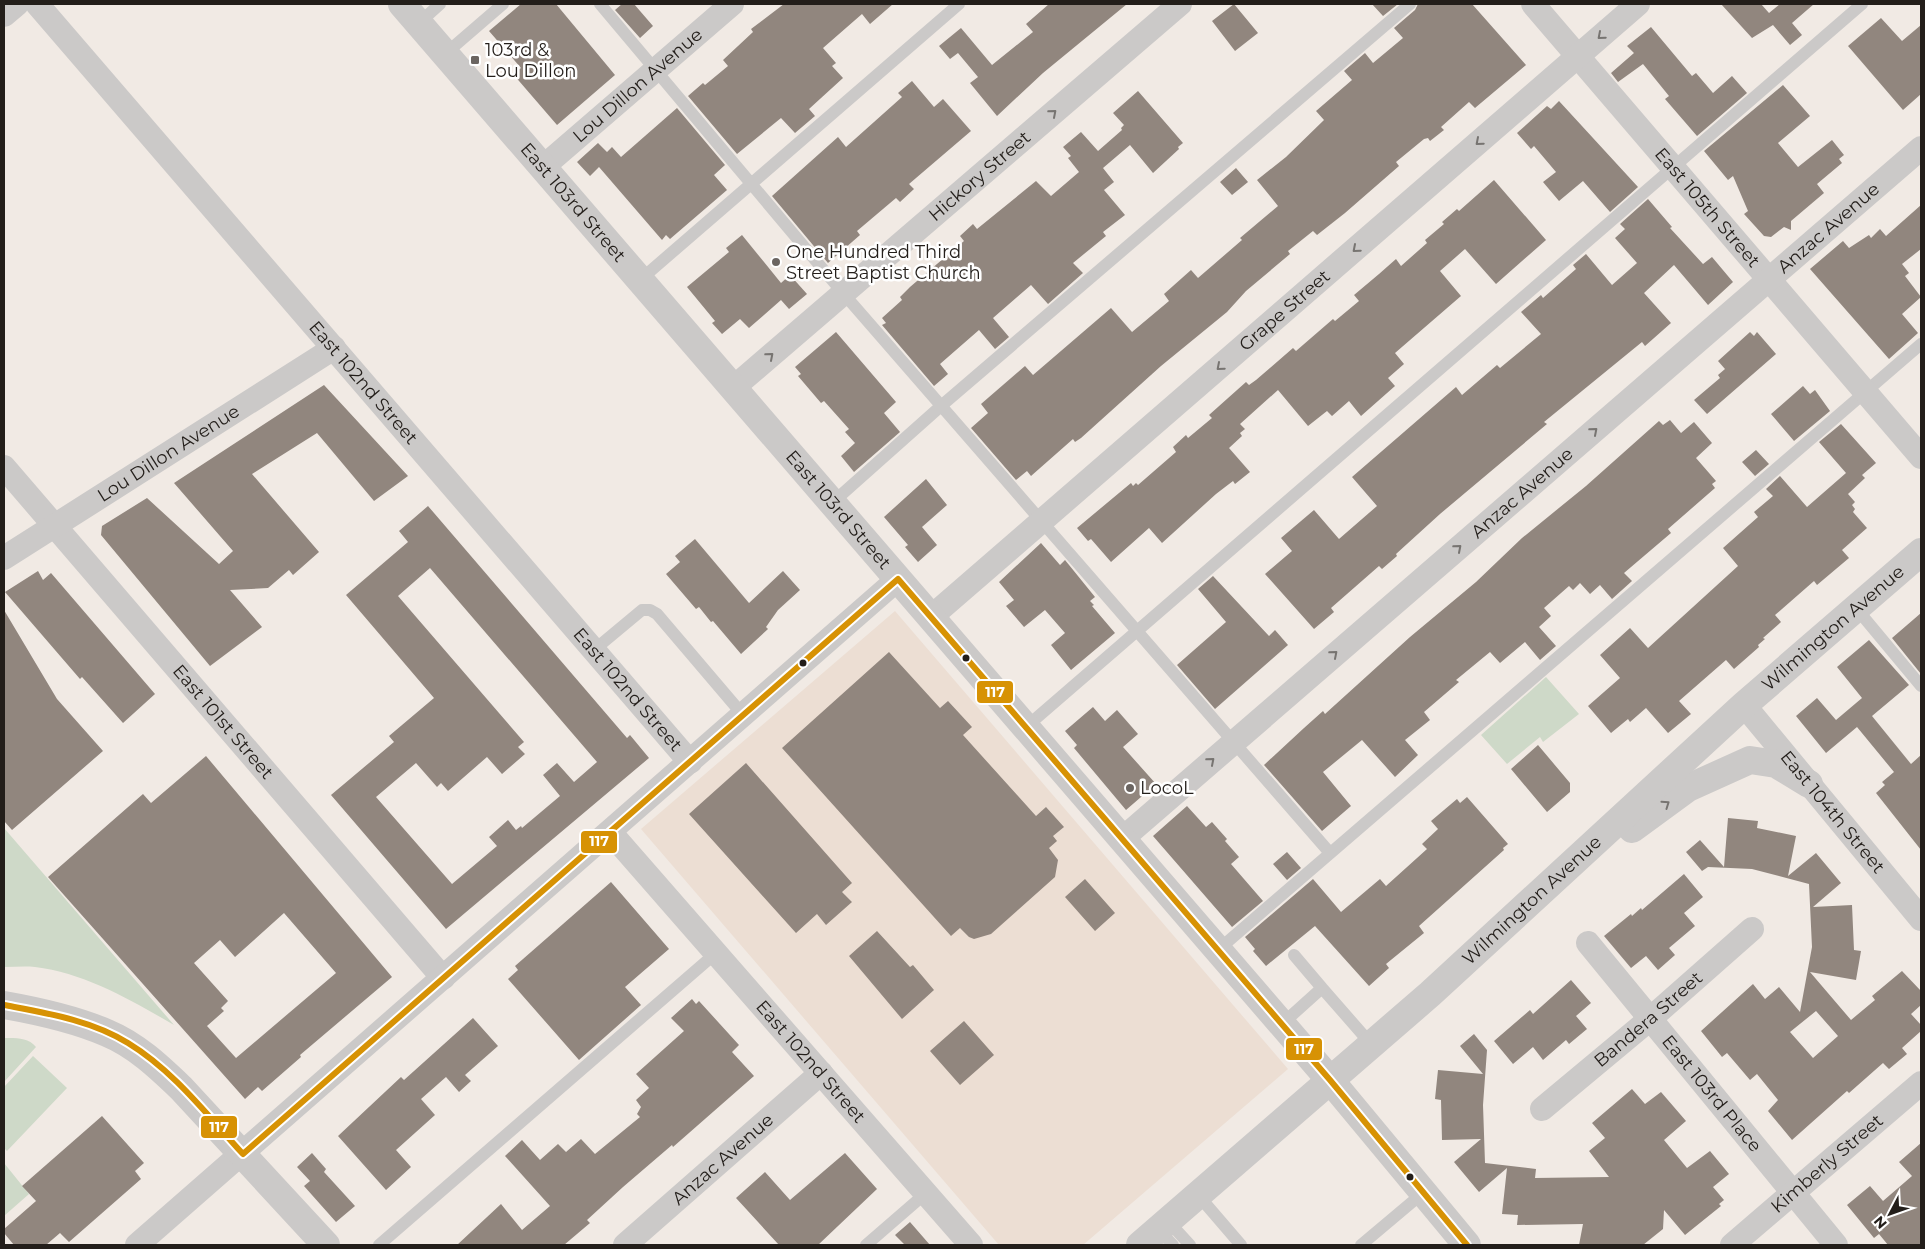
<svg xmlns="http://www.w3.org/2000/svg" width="1925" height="1249" viewBox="0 0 1925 1249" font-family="Montserrat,sans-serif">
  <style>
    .built { fill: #ecded3 }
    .green { fill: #ced9c8 }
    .building { fill: #91867e; fill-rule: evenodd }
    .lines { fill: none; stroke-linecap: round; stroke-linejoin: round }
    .lane { stroke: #cbc9c8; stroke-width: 12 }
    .street { stroke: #cbc9c8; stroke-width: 24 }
    .secondary { stroke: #cbc9c8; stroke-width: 28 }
    .bus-1-casing { stroke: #fff; stroke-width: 10 }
    .bus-1 { stroke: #d79204; stroke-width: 6 }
    .oneway { stroke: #777471 }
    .poi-dot { fill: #6b6561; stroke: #fff; stroke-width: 2 }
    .bus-dot { fill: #231e1a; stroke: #fff; stroke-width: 2 }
    .labels { text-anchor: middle; stroke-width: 5; stroke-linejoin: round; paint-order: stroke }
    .poi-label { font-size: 18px; fill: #231e1a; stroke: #fff; text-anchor: start }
    .street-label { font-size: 18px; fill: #231e1a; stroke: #fff }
    .line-badge { stroke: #fff; stroke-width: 2 }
    .badge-label { font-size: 14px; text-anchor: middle; font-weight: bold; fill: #fff }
  </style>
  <rect width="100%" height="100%" fill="#f1eae4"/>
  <path class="built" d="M895,611L1288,1069L1083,1245H999L641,829Z"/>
  <path class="green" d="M1546,677L1579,714L1543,742L1540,737L1507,764L1481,735Z
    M4,828L174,1025C131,1000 85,973 35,967C25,966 14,967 4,967Z
    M4,1038C15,1038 28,1037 36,1047L4,1082Z
    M33,1056L67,1088L7,1151L4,1148V1087Z
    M4,1163L29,1194L4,1216Z"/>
  <path class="building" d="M521,4H556L615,75L557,125L513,74L521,68L489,31Z
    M622,4H634L653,26L640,38L615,10Z
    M784,4H893L870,24L862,14L823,48L836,63L832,66L843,78L809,109L815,116L795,133L781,118L737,154L688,96L703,83L705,85L728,66L723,60L753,32L751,29Z
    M1049,4H1127L1043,73L997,116L970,83L978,77L958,53L950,59L939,46L961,28L992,65L1033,32L1026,24Z
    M1234,4L1258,33L1235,51L1212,21Z
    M1372,4H1398L1383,16Z
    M1418,4H1472L1526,65L1475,108L1469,102L1441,127L1444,130L1430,141L1428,138L1424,139L1396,162L1399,166L1345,213L1317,235L1313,231L1288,251L1290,254L1246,291L1227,312L1161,366L1081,438L1075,442L1073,439L1031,476L1027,471L1016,480L971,428L988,413L981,404L1025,366L1033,375L1111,308L1132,332L1169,301L1164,294L1191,270L1198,278L1242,240L1240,238L1278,206L1257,180L1286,157L1324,120L1316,111L1352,80L1344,71L1365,53L1373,63L1403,38L1394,28L1415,10Z
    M1721,4H1761L1769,13L1780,4H1814L1792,23L1802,35L1790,45L1773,25L1752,38Z
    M1881,18L1902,41L1921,25V94L1903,110L1848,46Z
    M1651,27L1692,76L1696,73L1713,93L1732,76L1747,93L1697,136L1665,99L1669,96L1643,64L1618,82L1611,73L1634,53L1627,46Z
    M912,81L934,107L943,99L971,131L909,184L914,189L900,202L896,198L857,231L860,235L828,263L772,196L838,137L846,147L902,97L898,93Z
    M1783,85L1810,116L1778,143L1798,167L1832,140L1844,155L1839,159L1842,163L1817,184L1824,193L1791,221V230L1784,227L1771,237L1764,236L1744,214L1748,211L1733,176L1728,180L1704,151Z
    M1138,91L1183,143L1178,147L1179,149L1153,173L1130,145L1103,168L1114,182L1104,190L1125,215L1103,232L1106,236L1073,263L1083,273L1048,304L1031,285L993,318L1009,337L995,349L979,330L940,364L948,374L934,386L882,325L886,323L882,318L902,300L900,297L910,287L964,241L960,236L973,224L977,229L1036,181L1051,196L1079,172L1068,158L1071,156L1063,147L1081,132L1098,151L1122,130L1121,128L1124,125L1113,113Z
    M1559,101L1638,187L1610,212L1583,181L1559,201L1543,182L1556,172L1534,146L1531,149L1517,133L1547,106L1551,109Z
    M677,108L725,165L714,175L727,190L670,239L666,235L662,240L599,167L590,176L577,162L598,143L607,152L612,147L621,157Z
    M1236,168L1248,182L1232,195L1220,182Z
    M1494,180L1546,240L1496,284L1465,249L1440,271L1461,296L1395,353L1404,364L1388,378L1395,386L1361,416L1349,401L1332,416L1327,411L1308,426L1278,390L1240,424L1245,429L1240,433L1242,436L1229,448L1250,472L1235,484L1233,481L1216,494L1162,543L1149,528L1111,562L1091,539L1088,541L1077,528L1131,483L1133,486L1136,483L1138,485L1176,452L1173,447L1186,435L1188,438L1212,418L1209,415L1246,382L1249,385L1256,380L1293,348L1296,351L1333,319L1335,321L1359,301L1354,295L1379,274L1396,259L1401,266L1427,243L1425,240L1444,224L1442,222L1457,209L1459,211Z
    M1648,199L1672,227L1670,228L1703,264L1712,257L1733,282L1708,305L1674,265L1644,293L1671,323L1645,346L1642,342L1544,422L1547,424L1440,514L1396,554L1397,556L1382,569L1379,566L1331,608L1334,612L1314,629L1265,574L1292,551L1281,538L1314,510L1339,539L1377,506L1352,477L1456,387L1462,395L1497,365L1500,368L1541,334L1521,312L1541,295L1543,298L1576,269L1573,265L1586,254L1612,285L1637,263L1615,238L1625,229L1620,224Z
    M1921,205V249L1902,264L1909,273L1905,276L1921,297L1902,314L1918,333L1889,359L1810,269L1843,241L1849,248L1869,235L1871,238L1880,229L1886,236Z
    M742,235L781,283L790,275L807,294L789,309L781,300L749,328L740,319L722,334L712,323L715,321L687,287L729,252L726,248Z
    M836,332L896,402L884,413L900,432L854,472L841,456L855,443L845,432L849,429L824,401L821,403L798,376L801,374L795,367Z
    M1750,332L1754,336L1757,332L1776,354L1707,414L1694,400L1720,378L1718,375L1725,369L1718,361Z
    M324,385L408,476L374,501L317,433L252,474L319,552L293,575L289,570L268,588L230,590L262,627L210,666L101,535L102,526L147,498L219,564L233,551L174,483Z
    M1803,386L1810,394L1815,390L1830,411L1794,441L1771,414Z
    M1670,420L1681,433L1694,422L1712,443L1696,458L1716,481L1712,484L1715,488L1668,529L1671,533L1624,573L1632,581L1612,599L1600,585L1590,594L1580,583L1573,590L1569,586L1544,608L1551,616L1539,627L1556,646L1540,660L1525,642L1500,663L1490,652L1456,680L1459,682L1424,712L1430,720L1405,740L1418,755L1395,777L1362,740L1323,772L1351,806L1322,831L1264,765L1304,728L1323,711L1325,714L1410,637L1476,582L1522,538L1586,486L1659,421L1663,425Z
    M1841,424L1876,463L1862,475L1865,478L1848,494L1855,502L1852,505L1855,509L1853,512L1867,528L1842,550L1849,558L1817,585L1814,581L1775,615L1781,622L1763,638L1765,639L1758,645L1759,647L1734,669L1726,660L1679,701L1691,714L1668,733L1646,708L1630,722L1628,719L1611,733L1588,706L1620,678L1600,655L1630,628L1648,648L1738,566L1723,548L1758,517L1754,512L1773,496L1766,489L1780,476L1807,507L1846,473L1819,442Z
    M1756,450L1769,464L1755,476L1742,462Z
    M926,479L947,505L922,527L937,545L918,562L905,547L908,545L884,517Z
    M428,506L627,738L630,735L649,758L446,929L331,795L394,742L389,736L434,698L346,595L408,542L399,531ZM430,568L597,762L574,782L557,763L543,775L560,796L522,828L521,826L516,830L508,820L489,837L497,846L452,884L376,797L416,763L437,787L441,783L448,791L487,757L502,774L525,754L518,747L524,742L398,596Z
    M695,539L749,603L783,571L800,590L778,610L766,627L768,629L741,654L713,621L711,622L699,607L696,609L666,574L680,562L675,556Z
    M1041,543L1060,565L1065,560L1095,597L1090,601L1094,605L1092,606L1115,633L1071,670L1051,645L1065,633L1045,610L1024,627L1006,606L1014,600L999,582Z
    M38,571L43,580L51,573L155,694L123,723L82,677L80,679L5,592Z
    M1213,576L1269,636L1275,630L1288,645L1215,709L1177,665L1226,622L1198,589Z
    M4,610L57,699L103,751L12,830L4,821Z
    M1921,613V674L1892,638Z
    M1869,640L1909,685L1872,716L1911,764L1921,755V850L1876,793L1885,785L1882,782L1894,772L1857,727L1826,753L1796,716L1817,698L1836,720L1862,698L1837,667Z
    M889,652L940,708L948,701L972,727L963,735L1036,816L1046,807L1064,827L1053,836L1057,841L1049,848L1058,860L1055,877L991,934L974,939L969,937L960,928L951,936L782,748Z
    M1093,707L1105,721L1117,710L1138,734L1123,747L1156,784L1126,810L1074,748L1077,745L1065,731Z
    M1538,745L1570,783V792L1547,812L1511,769Z
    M206,756L392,977L300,1055L301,1057L262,1091L258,1087L245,1099L48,877L143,794L151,803ZM284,913L336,973L236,1058L207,1026L224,1011L221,1008L228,1001L194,963L220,940L235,957Z
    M746,763L852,883L842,892L852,902L826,925L817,914L796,933L689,814Z
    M1467,797L1508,844L1503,848L1504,850L1419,926L1424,933L1386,964L1389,968L1369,986L1315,926L1266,966L1253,951L1255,949L1245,937L1313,879L1341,912L1380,879L1386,886L1427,849L1422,844L1438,829L1431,821L1457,799L1460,803Z
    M1187,806L1206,827L1212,822L1227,839L1225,841L1239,857L1231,864L1263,901L1232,927L1153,836Z
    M1728,818L1758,821L1757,828L1796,836L1788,876L1816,853L1841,883L1813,907L1852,905L1854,950L1861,951L1856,980L1810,972L1851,1020L1875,1000L1872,996L1902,971L1921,991V1005L1911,1014L1921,1025V1031L1902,1048L1907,1054L1889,1069L1883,1063L1849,1093L1847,1091L1792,1140L1768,1111L1778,1100L1757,1074L1750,1080L1727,1053L1722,1057L1701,1031L1753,984L1765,999L1779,987L1800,1012L1812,947L1809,884L1752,869L1708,867L1702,871L1686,852L1700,840L1724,867ZM1816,1011L1838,1036L1813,1058L1790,1032Z
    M1287,852L1301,868L1287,880L1273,864Z
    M1684,874L1703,897L1684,913L1695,926L1669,948L1675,955L1658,970L1646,956L1631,968L1604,936L1631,914L1632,916L1641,908L1642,910Z
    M1085,879L1115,913L1095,931L1065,897Z
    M611,882L669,949L625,987L641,1005L579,1060L508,979L518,970L515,966Z
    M877,931L910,967L913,965L934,990L902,1019L849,956Z
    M1571,980L1591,1003L1576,1016L1587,1029L1569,1044L1566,1040L1543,1060L1533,1047L1513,1064L1494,1041L1530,1010L1533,1014Z
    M692,999L696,1004L699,1001L739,1045L732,1052L754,1076L673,1147L672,1145L623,1187L587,1220L590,1223L564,1245H457L501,1204L522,1230L550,1206L505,1156L522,1140L540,1160L558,1144L566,1152L581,1139L595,1154L640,1117L637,1114L641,1107L636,1100L649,1088L636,1074L684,1031L671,1018Z
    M473,1018L498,1046L465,1075L471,1081L459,1092L446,1077L421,1099L435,1115L396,1150L411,1167L386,1190L338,1136L401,1077L404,1080Z
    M964,1021L994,1055L960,1085L930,1051Z
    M1474,1034L1487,1050L1483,1105L1485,1163L1536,1169L1535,1178L1609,1177L1589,1151L1605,1138L1592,1123L1632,1089L1645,1104L1661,1092L1686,1121L1664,1140L1687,1168L1710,1151L1729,1174L1713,1187L1724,1200L1719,1204L1721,1206L1685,1235L1664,1210L1663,1229L1643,1245H1579L1583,1224L1517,1225L1518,1215L1502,1214L1507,1168L1479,1192L1454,1162L1481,1139L1442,1140L1441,1100L1435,1099L1438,1070L1483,1074L1460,1046Z
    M102,1116L144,1163L135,1171L141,1179L69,1242L60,1233L46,1245H14L4,1233V1229L36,1201L22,1186Z
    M1921,1143V1245H1888L1879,1234L1874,1238L1847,1205L1870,1186L1883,1201L1912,1176L1899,1162Z
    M312,1153L326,1169L324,1172L355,1206L336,1222L304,1186L310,1181L297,1167Z
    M845,1153L877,1189L818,1245H779L736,1198L765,1172L790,1200Z
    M910,1222L930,1245H905L895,1235Z"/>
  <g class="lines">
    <path class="lane" d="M600,4L843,293L1330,853
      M419,23L440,4
      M445,54L503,4
      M640,280L959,4
      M832,503L941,406L1410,4
      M1856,608L1921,686
      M594,650L642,610H650L657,614L743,715
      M1026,727L1862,4
      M1218,950L1921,344
      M1294,955L1322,988
      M1282,1024L1322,988L1371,1044
      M1198,1195L1241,1245
      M1168,1221L1190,1245
      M1158,1229L1173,1245
      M379,1245L716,953
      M866,1245L926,1193
      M1361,1245L1424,1192"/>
    <g class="street">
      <path id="s1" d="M37,4L690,762"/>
      <path id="s2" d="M1533,4L1921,457"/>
      <path d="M4,15L17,4"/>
      <path id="s3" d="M543,167L732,4"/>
      <path id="s4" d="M733,388L1180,4"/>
      <path id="s5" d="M4,467L443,978"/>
      <path id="s6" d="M4,558L334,348"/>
      <path id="s7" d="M931,617L1638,4"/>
      <path id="s8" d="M1744,705L1921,919"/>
      <path id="s9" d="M610,832L971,1245"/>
      <path id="s10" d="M1122,839L1921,148"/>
      <path id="s11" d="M1588,943L1836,1245"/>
      <path id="s12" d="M1542,1109L1650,1019L1752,929"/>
      <path d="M137,1245L898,579"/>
      <path id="s13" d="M625,1245L821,1073"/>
      <path id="s14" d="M1732,1245L1921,1083"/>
    </g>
    <g class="secondary">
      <path id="s15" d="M402,4L1330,1080L1467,1245"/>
      <path d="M1632,829L1688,788L1750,760L1776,764L1809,784"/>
      <path d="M4,1005C38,1011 75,1019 107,1033C136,1045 159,1067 181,1088L326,1245"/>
      <path id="s16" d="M1140,1245L1430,994L1744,705L1921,552"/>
    </g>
    <g class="bus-1-casing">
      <path id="bus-1" d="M4,1005C46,1013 91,1020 128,1043C174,1071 207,1115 243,1154L898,579L1330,1080L1467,1245"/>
    </g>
    <use href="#bus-1" class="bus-1"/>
  </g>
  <defs><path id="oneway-chevron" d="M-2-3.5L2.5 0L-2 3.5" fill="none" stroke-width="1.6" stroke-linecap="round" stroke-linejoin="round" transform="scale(1.25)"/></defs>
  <g class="oneway">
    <use href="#oneway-chevron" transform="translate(1601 36) rotate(139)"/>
    <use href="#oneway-chevron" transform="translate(1053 113) rotate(-41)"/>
    <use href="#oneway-chevron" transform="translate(1479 142) rotate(139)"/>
    <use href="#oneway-chevron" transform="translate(1356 249) rotate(139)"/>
    <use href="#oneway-chevron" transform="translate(770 356) rotate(-41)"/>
    <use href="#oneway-chevron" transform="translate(1220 367) rotate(139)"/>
    <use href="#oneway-chevron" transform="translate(1594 431) rotate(-41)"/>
    <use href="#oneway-chevron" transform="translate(1458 548) rotate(-41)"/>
    <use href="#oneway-chevron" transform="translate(1334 654) rotate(-41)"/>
    <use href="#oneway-chevron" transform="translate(1211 761) rotate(-41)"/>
    <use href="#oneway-chevron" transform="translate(1666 804) rotate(-35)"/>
  </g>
  <g class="poi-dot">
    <rect x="470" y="55" width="10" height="10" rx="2.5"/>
    <circle cx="776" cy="262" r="5"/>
    <circle cx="1130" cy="788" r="5"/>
  </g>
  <g class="bus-dot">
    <circle cx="966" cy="658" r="4.5"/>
    <circle cx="803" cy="663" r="4.5"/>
    <circle cx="1410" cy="1177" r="4.5"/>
  </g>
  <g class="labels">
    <g class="poi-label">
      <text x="485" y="56">103rd &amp;<tspan x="485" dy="21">Lou Dillon</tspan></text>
      <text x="786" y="258">One Hundred Third<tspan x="786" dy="21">Street Baptist Church</tspan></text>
      <text x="1140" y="794">LocoL</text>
    </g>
    <g class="street-label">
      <text dy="6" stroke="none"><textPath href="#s3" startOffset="125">Lou Dillon Avenue</textPath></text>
      <text dy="6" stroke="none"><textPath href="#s4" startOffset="325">Hickory Street</textPath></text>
      <text dy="6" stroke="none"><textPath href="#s15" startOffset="262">East 103rd Street</textPath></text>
      <text dy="6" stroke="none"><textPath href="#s2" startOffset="268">East 105th Street</textPath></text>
      <text dy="6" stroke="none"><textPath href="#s10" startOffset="934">Anzac Avenue</textPath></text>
      <text dy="6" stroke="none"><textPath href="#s7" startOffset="468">Grape Street</textPath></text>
      <text dy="6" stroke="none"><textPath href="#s1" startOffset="500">East 102nd Street</textPath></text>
      <text dy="6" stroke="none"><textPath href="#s6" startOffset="195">Lou Dillon Avenue</textPath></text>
      <text dy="6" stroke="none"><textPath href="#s10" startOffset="529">Anzac Avenue</textPath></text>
      <text dy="6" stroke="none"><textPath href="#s15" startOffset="668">East 103rd Street</textPath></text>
      <text dy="6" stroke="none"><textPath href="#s16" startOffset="928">Wilmington Avenue</textPath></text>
      <text dy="6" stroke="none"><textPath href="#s1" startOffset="905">East 102nd Street</textPath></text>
      <text dy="6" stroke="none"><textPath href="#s5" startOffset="336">East 101st Street</textPath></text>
      <text dy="6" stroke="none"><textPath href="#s8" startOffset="139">East 104th Street</textPath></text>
      <text dy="6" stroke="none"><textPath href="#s16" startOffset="522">Wilmington Avenue</textPath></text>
      <text dy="6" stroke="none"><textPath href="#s12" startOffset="139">Bandera Street</textPath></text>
      <text dy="6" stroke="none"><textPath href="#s9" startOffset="305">East 102nd Street</textPath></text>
      <text dy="6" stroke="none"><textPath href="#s11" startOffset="195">East 103rd Place</textPath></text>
      <text dy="6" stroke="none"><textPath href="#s13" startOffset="130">Anzac Avenue</textPath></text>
      <text dy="6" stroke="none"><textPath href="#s14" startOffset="125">Kimberly Street</textPath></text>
    </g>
  </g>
  <g class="line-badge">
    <rect x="976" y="680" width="38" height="24" rx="5" fill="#d79204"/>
    <rect x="580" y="830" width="38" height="24" rx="5" fill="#d79204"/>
    <rect x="1285" y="1037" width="38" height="24" rx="5" fill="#d79204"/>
    <rect x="200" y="1115" width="38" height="24" rx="5" fill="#d79204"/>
  </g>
  <g class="badge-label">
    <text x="995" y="697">117</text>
    <text x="599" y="846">117</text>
    <text x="1304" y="1054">117</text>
    <text x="219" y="1132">117</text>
  </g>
  <rect width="1925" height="1249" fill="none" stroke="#231e1a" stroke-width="10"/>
  <g transform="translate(1890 1214) rotate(229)" stroke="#ffffff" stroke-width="4" paint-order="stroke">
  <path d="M0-4L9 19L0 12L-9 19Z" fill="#231e1a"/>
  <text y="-8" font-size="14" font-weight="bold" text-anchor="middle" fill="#231e1a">N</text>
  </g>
</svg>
